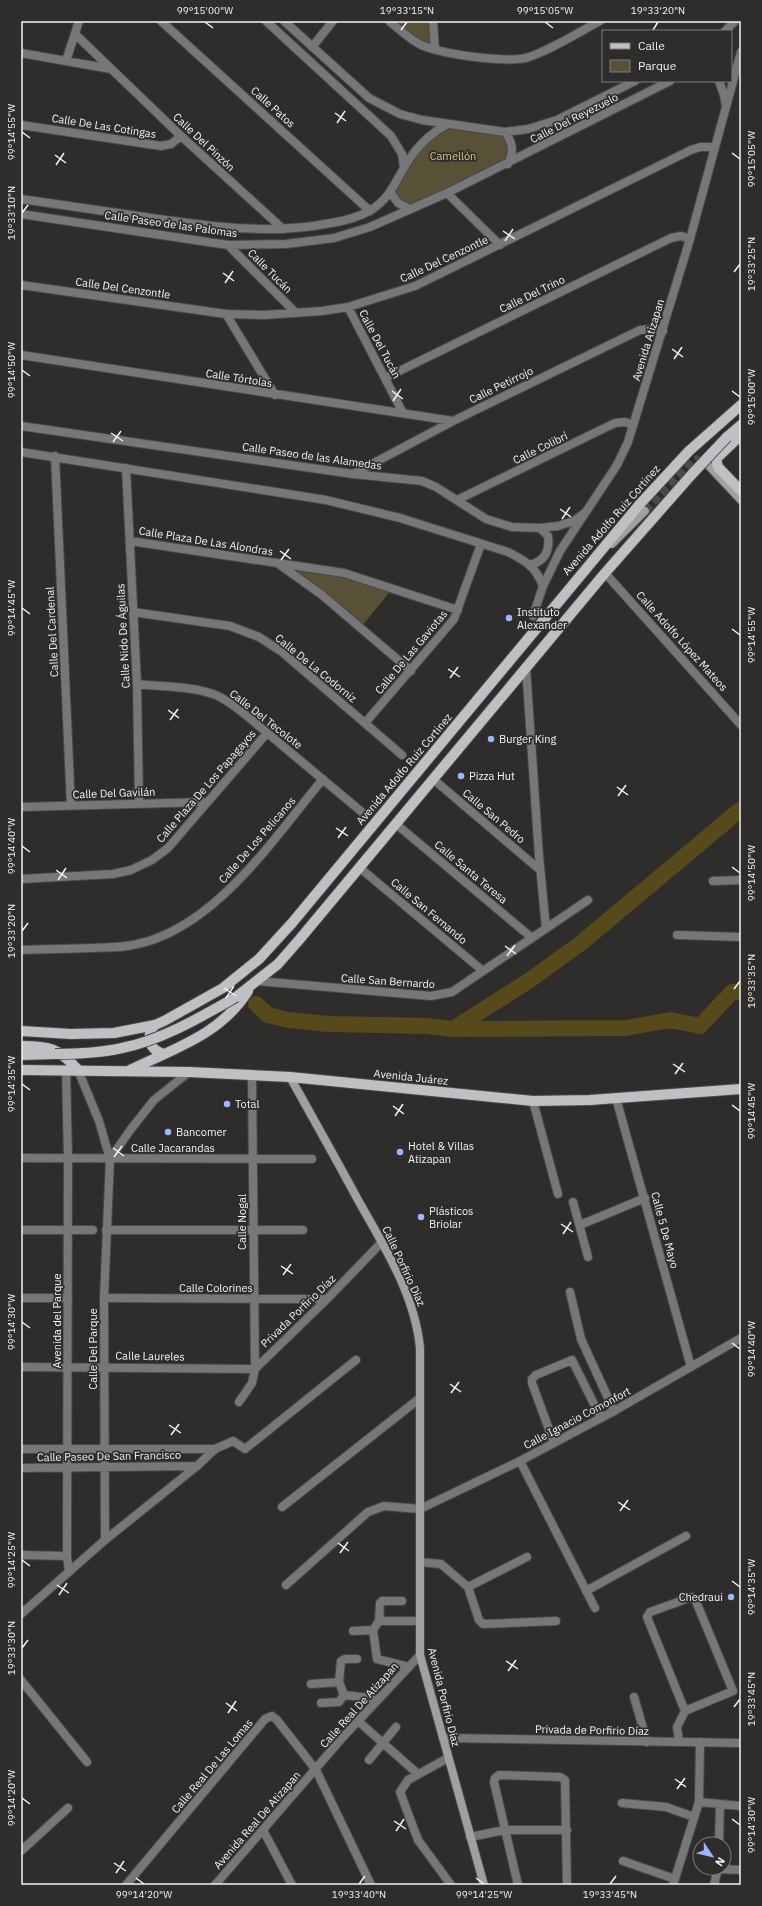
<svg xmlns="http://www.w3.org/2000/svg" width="762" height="1906" viewBox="0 0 762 1906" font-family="'IBM Plex Sans',sans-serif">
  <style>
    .green { fill: #585137 }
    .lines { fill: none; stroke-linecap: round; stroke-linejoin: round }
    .river { stroke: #564a1a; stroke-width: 16 }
    .secondary-tunnel { stroke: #4c4b49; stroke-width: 8; stroke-dasharray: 8 4; stroke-linecap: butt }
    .minor-casing { stroke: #4a4947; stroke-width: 10 }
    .tertiary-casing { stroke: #4a4947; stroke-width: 10 }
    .secondary-casing { stroke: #4a4947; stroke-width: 10 }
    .primary-casing { stroke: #4a4947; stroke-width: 12 }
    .minor { stroke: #767778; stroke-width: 8 }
    .tertiary { stroke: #767778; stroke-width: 8 }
    .secondary { stroke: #a0a0a2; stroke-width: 8 }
    .primary { stroke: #bfc0c3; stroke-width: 10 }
    .primary-bridge-casing { stroke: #4a4947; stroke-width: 12; stroke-linecap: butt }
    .primary-bridge { stroke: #bfc0c3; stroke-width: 10 }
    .ticks { fill: none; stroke: #f3f3f1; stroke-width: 1.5 }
    .poi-dot { fill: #a0b3fd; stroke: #2e2d2b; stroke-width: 1.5 }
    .labels { text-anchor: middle; stroke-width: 3.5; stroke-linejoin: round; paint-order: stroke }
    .street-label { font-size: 11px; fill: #f3f3f1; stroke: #2e2d2b }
    .park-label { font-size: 11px; fill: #dcc87c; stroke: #2e2d2b }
    .poi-label { font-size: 11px; fill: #f3f3f1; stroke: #2e2d2b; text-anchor: start }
    .neatline { fill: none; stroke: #f3f3f1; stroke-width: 1.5 }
    .ticks-label { font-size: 10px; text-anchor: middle; fill: #f3f3f1 }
  </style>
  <rect width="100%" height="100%" fill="#2e2d2b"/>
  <path class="green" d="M389,21H433L435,49L421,45Z
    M448,124L505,132L512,156L410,209L391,193L414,152Z
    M277,564L322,569L393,588L361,627Z"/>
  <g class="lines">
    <path class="river" d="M256,1004L268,1015L288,1020L329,1024L427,1026L453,1029L530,980L581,943L741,809
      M454,1029L626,1028L670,1020L700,1026L732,992H741"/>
    <path class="secondary-tunnel" d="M645,511L692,461L697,459L707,464"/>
    <g class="minor-casing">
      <path id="minor" d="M161,21L370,211
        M266,21L391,136L402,154L404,167
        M284,21L369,98L400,114L422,120L505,132L528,129L557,120L635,81
        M389,21C399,29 409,39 421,45C442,54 508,64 529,57C551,50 579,32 600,21
        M433,21L435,49
        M725,31L735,21
        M75,34L181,136L283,229
        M312,47L333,21
        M21,53L111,69
        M66,61L79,21
        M719,81L724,95L726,106
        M21,125L161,146L171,144L181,136
        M505,132C513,143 514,151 508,164
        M391,193L398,203L410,209
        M447,193L500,245
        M21,199C60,205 99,210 138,216C202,225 266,236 331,223C344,221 359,217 371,210C389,199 395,183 405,166C416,147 429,134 448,124
        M21,214L228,245L286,244L334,238L370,227L447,193L670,81
        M228,245L296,313
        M21,285L226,314L264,315L322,311L348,307L415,286L691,150L700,147H714
        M348,307L403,413
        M226,314L275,395
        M21,355L453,421
        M385,378L671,238L681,236L690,239
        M55,456L71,806
        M126,468L137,684L139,803
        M353,474L453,421L640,330L653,329L663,331
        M457,500L615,423L625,422L633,425
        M130,541L344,573L458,610
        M280,565L322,595L411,671
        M605,573L741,725
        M133,612L230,626L259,637L282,652L402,755
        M533,616L543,586
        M526,668L539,856L546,928
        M137,684C160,687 191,686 213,694C225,698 237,708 247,716L363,813
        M365,723L454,619L481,544
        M433,779L540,870
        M21,807L207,802
        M396,824L532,938
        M360,868L483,971
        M21,879L113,874L131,870L152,860L168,848L267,733
        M713,881L741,880
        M677,935L741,937
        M21,950C44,949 67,949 91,948C104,947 119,948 133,945C214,930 273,839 323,779
        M257,981L431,996L452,992L588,900
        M78,1070L99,1121L110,1159
        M533,1101L558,1194
        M21,1158L312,1159
        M573,1202L588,1257
        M580,1225L645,1198
        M21,1230H93
        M106,1230H303
        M570,1292L581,1339L614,1411
        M21,1298H68
        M104,1298L327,1299
        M21,1367L255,1369L252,1076
        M239,1402L252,1383L255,1369L327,1299L382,1242
        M554,1443L532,1383V1379L536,1375L572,1360L601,1418
        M215,1449L233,1441L245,1449L356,1360
        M520,1461L595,1608
        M282,1507L420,1398
        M21,1555L67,1556
        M420,1562L441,1564L468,1587L527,1557
        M286,1585L368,1512L384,1506L420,1509
        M468,1587L479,1620L483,1624L556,1621
        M586,1591L686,1536
        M379,1621L380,1603L382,1601H402
        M353,1631L373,1630
        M409,1667L377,1659L373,1630L379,1621H420
        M21,1680L87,1762
        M339,1682L341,1661L345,1659H357
        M311,1684L339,1682L344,1695
        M634,1697L647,1742
        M321,1703L339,1702L344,1695L378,1699
        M358,1721L418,1774
        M679,1742L677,1727L685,1711L733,1691L695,1599L692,1597L650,1612L647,1617L685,1711
        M448,1758L408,1780L400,1792L418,1840L451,1885
        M369,1760L396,1727
        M316,1770L371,1885
        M699,1802L741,1806
        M622,1803L666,1807L694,1817
        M263,1830L292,1885
        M470,1837L505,1830H567
        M719,1844L720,1804
        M21,1851L68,1808
        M623,1861L675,1879
        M718,1869L741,1870
        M518,1885L494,1782L495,1778L499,1775L560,1777L565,1780L567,1885
        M673,1885L699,1802L700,1742
        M714,1885L718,1868"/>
    </g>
    <g class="tertiary-casing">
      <path id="tertiary" d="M21,426L353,474L422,481L436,487L486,519L512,527L540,528L558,526L574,521L586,512
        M21,452L326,500L400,518L508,552C526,561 536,567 543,586
        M530,565C545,561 550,551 548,536L540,528
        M543,586L560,551L617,465L628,442L690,239L741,52
        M66,1070L68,1158L67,1556L69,1572
        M616,1098L691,1367
        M21,1449H215
        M21,1468L197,1466
        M420,1509L520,1461L614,1411L741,1338
        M105,1540L104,1298L110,1159L131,1129L154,1100L189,1072
        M21,1614L105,1540L197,1466L215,1449
        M443,1738L741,1743
        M126,1885L265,1719L272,1716L277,1720L316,1770
        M215,1885L343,1737L420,1655"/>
    </g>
    <g class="secondary-casing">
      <path id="secondary" d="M710,467L741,500
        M612,544L645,511
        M290,1077C313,1118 336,1159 358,1200C384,1246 415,1295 420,1348V1655L484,1885"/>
    </g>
    <g class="primary-casing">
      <path id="primary" d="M741,435L716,459L718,467L741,491
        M727,437L741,425
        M236,997L278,964L299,940L605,573L693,473
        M155,1025C145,1036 149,1050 164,1054
        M21,1031L71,1034L114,1033L155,1025L164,1021L223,988L259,959L292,923L639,505L689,451L741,405
        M21,1046C49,1046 59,1048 78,1070
        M21,1055L55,1054
        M21,1070L189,1072L290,1077L533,1101L590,1100L741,1089
        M130,1070C175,1048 220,1035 248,991"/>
    </g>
    <use href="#minor" class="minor"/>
    <use href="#tertiary" class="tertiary"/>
    <use href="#secondary" class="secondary"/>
    <use href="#primary" class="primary"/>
    <g class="primary-bridge-casing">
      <path id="primary-bridge" d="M693,473L727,437
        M55,1054C78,1054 100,1053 122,1048C162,1040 201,1017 236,997"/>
    </g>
    <use href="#primary-bridge" class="primary-bridge"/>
  </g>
  <path class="ticks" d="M205,22L213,28M545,22L553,28M401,30L407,22M653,30L658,22M335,113L346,121M337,123L345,111M22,132L30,138M732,153L740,159M55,155L66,163M56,165L64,153M22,213L28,205M503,231L515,239M505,241L513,229M734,272L740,264M223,273L234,281M225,283L233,271M672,349L683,357M674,359L682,347M22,370L30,376M392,391L403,399M732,391L740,397M393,401L401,389M111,433L123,441M113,442L121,431M560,509L571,517M562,519L570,507M280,551L291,559M281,560L289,549M22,608L30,614M732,629L740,635M448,669L460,677M450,678L458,667M168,710L179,718M170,720L178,709M617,787L628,795M618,796L626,785M336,828L348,836M338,838L346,827M22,846L30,852M732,867L740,873M56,870L67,878M58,880L66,868M22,931L28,923M505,946L516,954M507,956L515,945M224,988L236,996M734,989L740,981M226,998L234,986M673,1064L685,1072M675,1074L683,1063M22,1084L30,1090M732,1105L740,1111M393,1106L404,1114M395,1116L403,1104M113,1148L124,1156M114,1157L122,1146M561,1224L573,1232M563,1234L571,1222M281,1266L293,1274M283,1275L291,1264M22,1322L30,1328M732,1343L740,1349M450,1384L461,1392M451,1393L459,1382M169,1425L181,1433M171,1435L179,1424M618,1502L630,1510M620,1511L628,1500M338,1543L349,1551M340,1553L348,1542M22,1560L30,1566M732,1581L740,1587M57,1585L69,1593M59,1595L67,1583M22,1648L28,1640M506,1661L518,1669M508,1671L516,1660M226,1703L237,1711M734,1707L740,1699M228,1713L236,1701M675,1779L686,1787M677,1789L685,1778M22,1798L30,1804M732,1819L740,1825M394,1821L406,1829M396,1831L404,1819M114,1863L126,1871M116,1873L124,1861M136,1878L144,1884M476,1878L484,1884M359,1884L365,1876M610,1884L616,1876"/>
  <g class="poi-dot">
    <circle cx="509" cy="618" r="4"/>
    <circle cx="491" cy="739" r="4"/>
    <circle cx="461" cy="776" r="4"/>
    <circle cx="227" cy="1104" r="4"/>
    <circle cx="168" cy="1132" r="4"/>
    <circle cx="400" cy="1152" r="4"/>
    <circle cx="421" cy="1217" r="4"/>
    <circle cx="731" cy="1597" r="4"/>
  </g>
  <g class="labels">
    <g class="street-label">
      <text transform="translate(273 107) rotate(42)" y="4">Calle Patos</text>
      <text transform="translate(574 118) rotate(-27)" y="4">Calle Del Reyezuelo</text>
      <text transform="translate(104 126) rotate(9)" y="4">Calle De Las Cotingas</text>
      <text transform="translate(204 142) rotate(43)" y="4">Calle Del Pinzón</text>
      <text transform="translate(171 224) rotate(8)" y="4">Calle Paseo de las Palomas</text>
      <text transform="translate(444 259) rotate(-25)" y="4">Calle Del Cenzontle</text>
      <text transform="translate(270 271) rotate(45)" y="4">Calle Tucán</text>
      <text transform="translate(123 288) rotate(8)" y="4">Calle Del Cenzontle</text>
      <text transform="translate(532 294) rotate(-26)" y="4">Calle Del Trino</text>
      <text transform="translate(648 340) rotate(-73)" y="4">Avenida Atizapan</text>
      <text transform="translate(380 344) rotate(62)" y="4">Calle Del Tucán</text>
      <text transform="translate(239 378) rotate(9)" y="4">Calle Tórtolas</text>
      <text transform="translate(501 385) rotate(-26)" y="4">Calle Petirrojo</text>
      <text transform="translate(540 448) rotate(-26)" y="4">Calle Colibrí</text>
      <text transform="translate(312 456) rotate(8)" y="4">Calle Paseo de las Alamedas</text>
      <text transform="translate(611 520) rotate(-49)" y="4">Avenida Adolfo Ruiz Cortinez</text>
      <text transform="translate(206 541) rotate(9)" y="4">Calle Plaza De Las Alondras</text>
      <text transform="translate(52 632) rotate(-93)" y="4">Calle Del Cardenal</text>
      <text transform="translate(123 636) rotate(-93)" y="4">Calle Nido De Águilas</text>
      <text transform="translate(682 641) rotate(48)" y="4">Calle Adolfo López Mateos</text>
      <text transform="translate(411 652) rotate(-50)" y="4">Calle De Las Gaviotas</text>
      <text transform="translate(316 668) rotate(39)" y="4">Calle De La Codorniz</text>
      <text transform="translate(266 719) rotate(38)" y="4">Calle Del Tecolote</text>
      <text transform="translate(404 769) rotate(-50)" y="4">Avenida Adolfo Ruiz Cortinez</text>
      <text transform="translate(206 786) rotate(-49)" y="4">Calle Plaza De Los Papagayos</text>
      <text transform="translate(114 793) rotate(-2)" y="4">Calle Del Gavilán</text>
      <text transform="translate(494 816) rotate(40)" y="4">Calle San Pedro</text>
      <text transform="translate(257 840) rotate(-49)" y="4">Calle De Los Pelicanos</text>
      <text transform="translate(471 872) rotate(40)" y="4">Calle Santa Teresa</text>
      <text transform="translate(429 911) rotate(40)" y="4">Calle San Fernando</text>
      <text transform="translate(388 981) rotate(4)" y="4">Calle San Bernardo</text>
      <text transform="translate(411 1077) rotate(6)" y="4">Avenida Juárez</text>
      <text x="173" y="1152">Calle Jacarandas</text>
      <text transform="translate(242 1222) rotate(-90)" y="4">Calle Nogal</text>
      <text transform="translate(665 1230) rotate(75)" y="4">Calle 5 De Mayo</text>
      <text transform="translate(404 1266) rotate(65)" y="4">Calle Porfirio Díaz</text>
      <text x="216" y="1292">Calle Colorines</text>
      <text transform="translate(298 1311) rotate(-44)" y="4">Privada Porfirio Díaz</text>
      <text transform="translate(57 1321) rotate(-90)" y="4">Avenida del Parque</text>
      <text transform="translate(93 1349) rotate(-90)" y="4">Calle Del Parque</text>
      <text transform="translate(150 1356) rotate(1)" y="4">Calle Laureles</text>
      <text transform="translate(577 1418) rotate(-28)" y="4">Calle Ignacio Comonfort</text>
      <text transform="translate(109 1456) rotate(-1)" y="4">Calle Paseo De San Francisco</text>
      <text transform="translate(444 1697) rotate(76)" y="4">Avenida Porfirio Díaz</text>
      <text transform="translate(359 1705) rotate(-48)" y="4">Calle Real De Atizapan</text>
      <text transform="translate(592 1730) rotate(1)" y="4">Privada de Porfirio Díaz</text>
      <text transform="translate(212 1766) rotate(-50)" y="4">Calle Real De Las Lomas</text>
      <text transform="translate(257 1820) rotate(-49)" y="4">Avenida Real De Atizapan</text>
    </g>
    <g class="park-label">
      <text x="453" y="160">Camellón</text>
    </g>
    <g class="poi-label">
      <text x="517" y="616">Instituto<tspan x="517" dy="13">Alexander</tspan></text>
      <text x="499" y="743">Burger King</text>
      <text x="469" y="780">Pizza Hut</text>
      <text x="235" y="1108">Total</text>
      <text x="176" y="1136">Bancomer</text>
      <text x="408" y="1150">Hotel &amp; Villas<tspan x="408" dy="13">Atizapan</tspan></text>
      <text x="429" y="1215">Plásticos<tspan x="429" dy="13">Briolar</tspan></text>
      <text x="723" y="1601" text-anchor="end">Chedraui</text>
    </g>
  </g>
  <rect width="762" height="1906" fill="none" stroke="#2e2d2b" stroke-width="44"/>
  <rect x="602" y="30" width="130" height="52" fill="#2e2d2b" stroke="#7d7c7a"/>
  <rect x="610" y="43" width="20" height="6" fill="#bfc0c3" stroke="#7d7c7a"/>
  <text x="638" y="50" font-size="12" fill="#f3f3f1">Calle</text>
  <rect x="610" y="60" width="20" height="12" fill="#585137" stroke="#7d7c7a"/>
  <text x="638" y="70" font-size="12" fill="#f3f3f1">Parque</text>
  <g transform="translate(712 1856) rotate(125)"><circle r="19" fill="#2e2d2b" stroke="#7d7c7a"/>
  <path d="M0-3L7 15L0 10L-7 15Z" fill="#a0b3fd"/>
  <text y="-6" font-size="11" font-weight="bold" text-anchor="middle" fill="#f3f3f1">N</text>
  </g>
  <rect x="22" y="22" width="718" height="1862" class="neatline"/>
  <g class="ticks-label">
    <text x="205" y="14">99°15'00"W</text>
    <text x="407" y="14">19°33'15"N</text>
    <text x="545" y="14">99°15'05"W</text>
    <text x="658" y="14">19°33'20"N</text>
    <text transform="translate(11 132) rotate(-90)" y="4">99°14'55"W</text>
    <text transform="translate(751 159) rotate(-90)" y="4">99°15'05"W</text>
    <text transform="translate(11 213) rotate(-90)" y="4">19°33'10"N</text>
    <text transform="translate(751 264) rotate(-90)" y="4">19°33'25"N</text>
    <text transform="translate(11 370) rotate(-90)" y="4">99°14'50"W</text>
    <text transform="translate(751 397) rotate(-90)" y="4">99°15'00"W</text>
    <text transform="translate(11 608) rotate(-90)" y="4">99°14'45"W</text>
    <text transform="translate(751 635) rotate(-90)" y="4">99°14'55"W</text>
    <text transform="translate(11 846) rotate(-90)" y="4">99°14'40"W</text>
    <text transform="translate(751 873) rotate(-90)" y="4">99°14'50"W</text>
    <text transform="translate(11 931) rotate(-90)" y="4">19°33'20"N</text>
    <text transform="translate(751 981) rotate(-90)" y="4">19°33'35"N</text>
    <text transform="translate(11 1084) rotate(-90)" y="4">99°14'35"W</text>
    <text transform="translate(751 1111) rotate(-90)" y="4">99°14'45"W</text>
    <text transform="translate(11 1322) rotate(-90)" y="4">99°14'30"W</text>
    <text transform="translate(751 1349) rotate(-90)" y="4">99°14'40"W</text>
    <text transform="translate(11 1560) rotate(-90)" y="4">99°14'25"W</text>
    <text transform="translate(751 1587) rotate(-90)" y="4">99°14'35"W</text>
    <text transform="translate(11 1648) rotate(-90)" y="4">19°33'30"N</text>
    <text transform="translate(751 1699) rotate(-90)" y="4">19°33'45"N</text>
    <text transform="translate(11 1798) rotate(-90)" y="4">99°14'20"W</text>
    <text transform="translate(751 1825) rotate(-90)" y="4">99°14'30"W</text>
    <text x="144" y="1898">99°14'20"W</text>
    <text x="359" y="1898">19°33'40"N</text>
    <text x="484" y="1898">99°14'25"W</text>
    <text x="610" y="1898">19°33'45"N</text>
  </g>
</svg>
